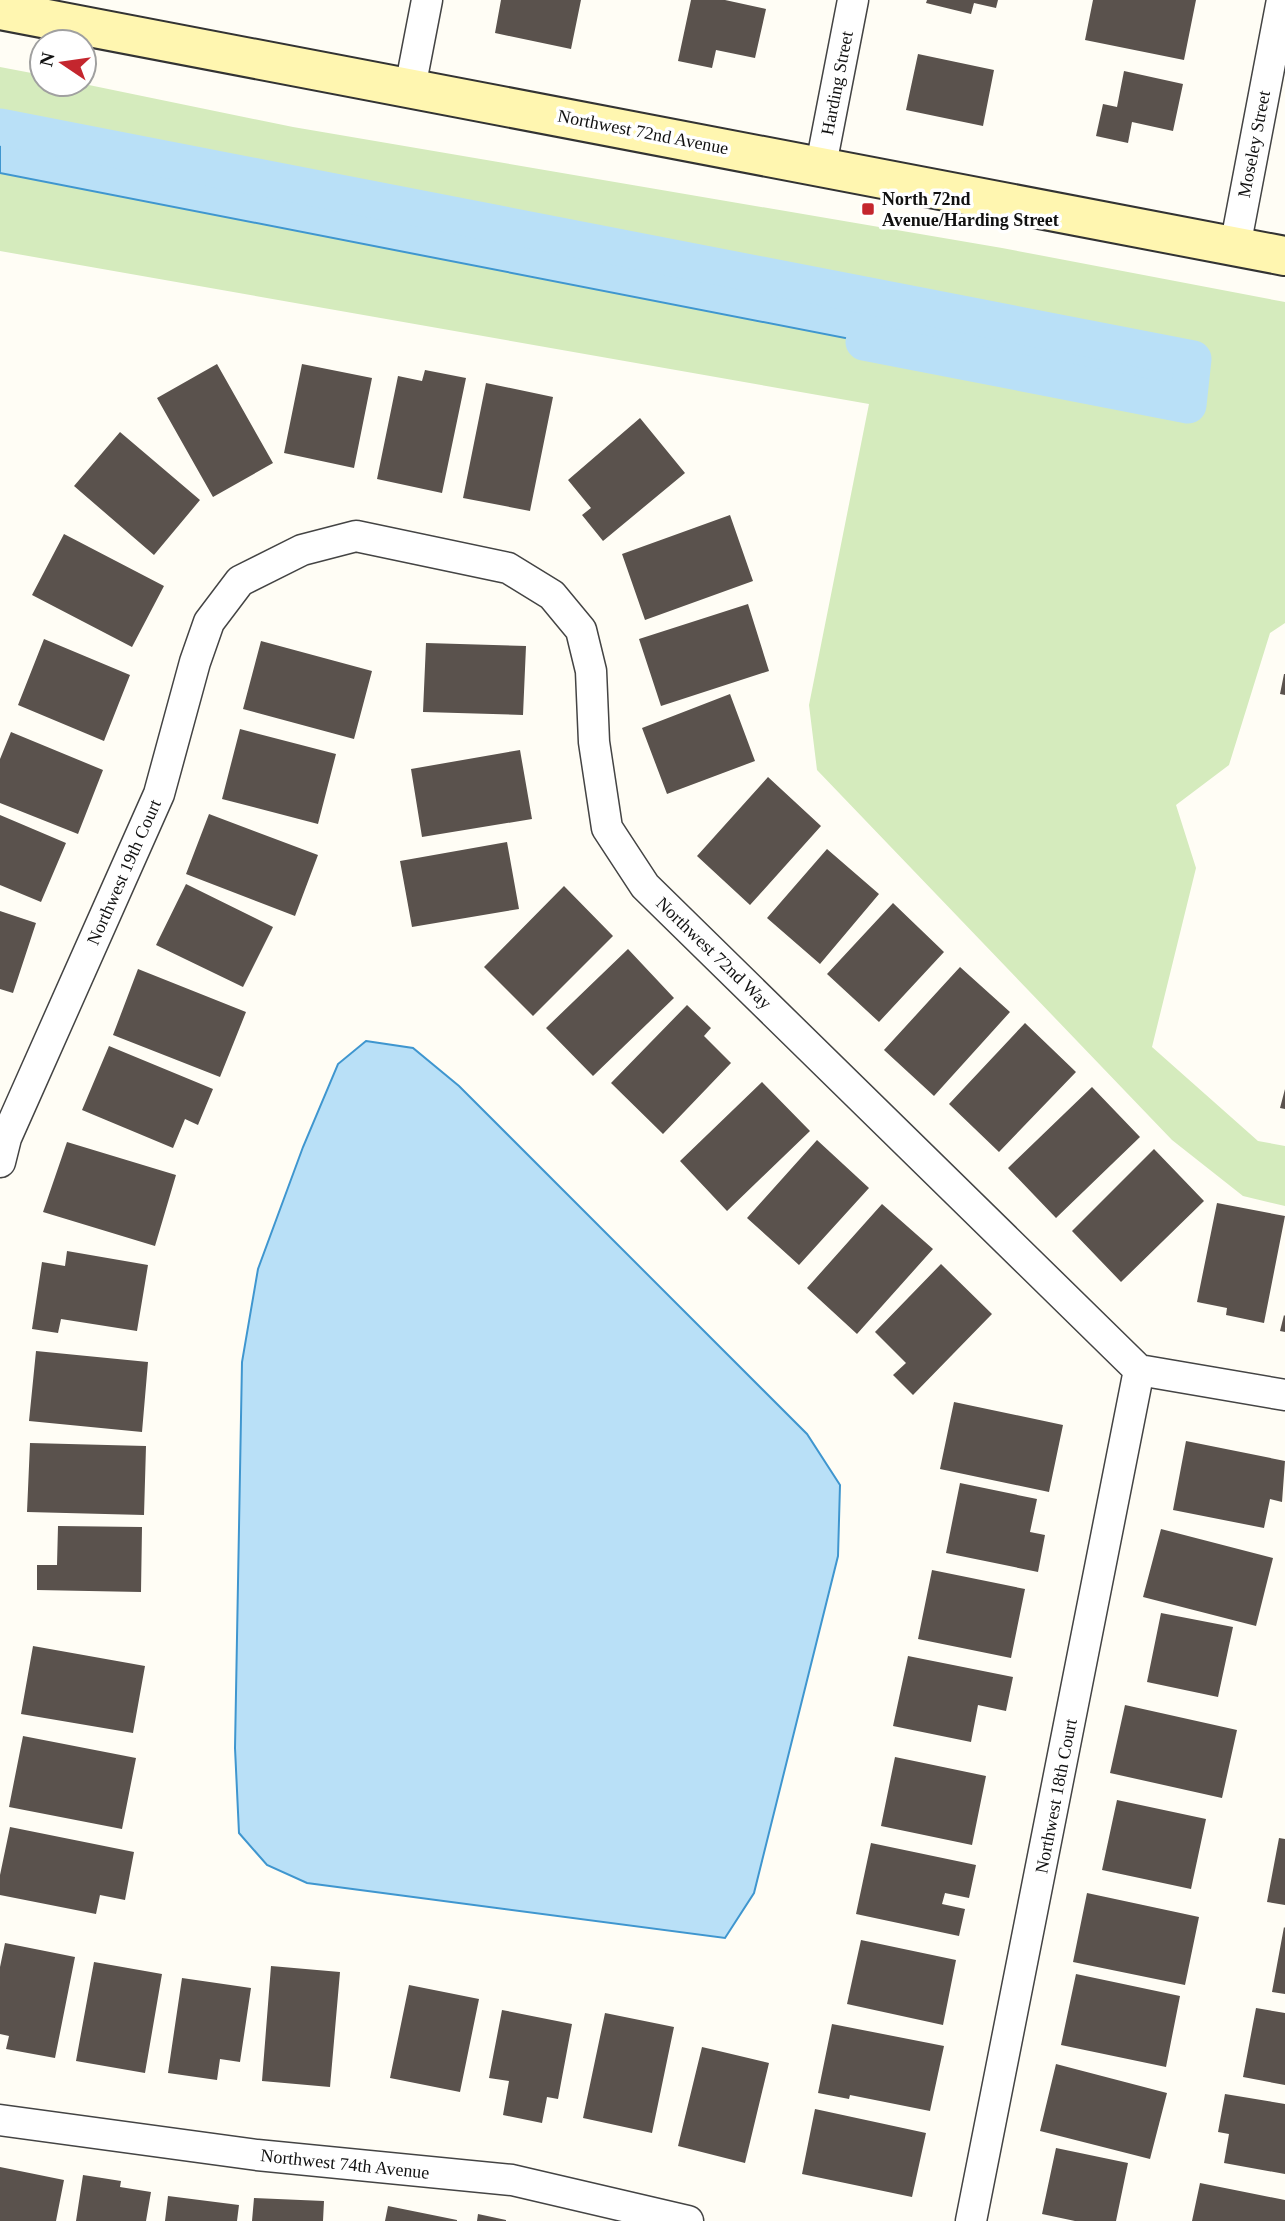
<svg xmlns="http://www.w3.org/2000/svg" width="1285" height="2221" viewBox="0 0 1285 2221" font-family="Georgia,serif">
  <style>
    .green { fill: #d5ebbd }
    .water { fill: #b9e0f7; stroke: #3f96cf; stroke-width: 2 }
    .lines { fill: none; stroke-linecap: round; stroke-linejoin: round }
    .canal { stroke: #b9e0f7; stroke-width: 37 }
    .building { fill: #5a524d }
    .street-casing { stroke: #444; stroke-width: 33 }
    .secondary-casing { stroke: #333; stroke-width: 42 }
    .street { stroke: #fff; stroke-width: 30 }
    .secondary { stroke: #fff6b0; stroke-width: 38 }
    .poi-dot { fill: #c4262e; stroke: #fff; stroke-width: 2.5 }
    .labels { text-anchor: middle; stroke-width: 7; stroke-linejoin: round; paint-order: stroke }
    .street-label { font-size: 18px; fill: #111; stroke: #fff }
    .poi-label { font-size: 18px; font-weight: bold; fill: #111; stroke: #fff; text-anchor: start }
  </style>
  <rect width="100%" height="100%" fill="#fffdf5"/>
  <path class="green" d="M0,67L42,75V84H84L293,127L1002,248L1285,302V623L1270,633L1229,765L1176,805L1196,868L1152,1047L1258,1141L1285,1146V1206L1243,1196L1172,1140L817,770L809,705L869,404L0,251Z"/>
  <path class="water" d="M0,127L1193,359L1188,405L0,173Z
    M366,1041L413,1048L459,1086L807,1434L840,1485L838,1556L754,1893L725,1938L307,1883L267,1865L239,1833L235,1748L242,1362L258,1269L303,1147L338,1064Z"/>
  <g class="lines">
    <path class="canal" d="M0,127L1193,359L1188,405L864,342"/>
  </g>
  <path class="building" d="M501,0H581L571,49L495,33Z
    M691,0H725L766,9L755,58L716,50L712,68L678,61Z
    M927,0H998L996,8L974,3L971,14L926,3Z
    M1093,0H1196L1184,60L1085,40Z
    M918,54L994,70L983,126L906,110Z
    M1124,71L1183,84L1173,131L1132,122L1128,143L1096,136L1103,104L1117,107Z
    M217,364L273,463L213,497L157,398Z
    M302,364L372,378L354,468L284,453Z
    M425,370L466,378L442,493L377,479L398,376L422,381Z
    M486,383L553,397L530,511L463,498Z
    M640,418L685,473L603,541L582,515L591,508L568,480Z
    M120,432L200,500L154,555L74,486Z
    M730,515L753,581L645,620L622,554Z
    M64,534L164,586L132,647L32,595Z
    M748,604L769,671L661,706L639,639Z
    M44,639L130,675L104,741L18,705Z
    M261,641L372,671L354,739L243,709Z
    M426,643L526,646L523,715L423,712Z
    M1284,674H1285V695L1280,694Z
    M730,694L755,761L667,794L642,728Z
    M240,729L336,754L318,824L222,799Z
    M11,732L103,770L78,834L0,803V759Z
    M520,750L532,819L422,837L411,769Z
    M768,777L821,826L750,905L697,856Z
    M209,814L318,855L295,916L186,874Z
    M0,815L66,843L41,902L0,885Z
    M507,842L519,909L412,927L400,861Z
    M827,849L879,894L820,964L767,918Z
    M186,884L273,927L243,987L156,945Z
    M564,886L613,936L533,1016L484,967Z
    M893,903L944,952L879,1022L827,974Z
    M0,911L36,923L13,993L0,989Z
    M628,949L674,998L593,1076L546,1028Z
    M960,967L1010,1012L934,1096L884,1050Z
    M138,969L246,1012L220,1077L113,1035Z
    M687,1005L711,1028L704,1036L731,1063L663,1134L611,1083Z
    M1025,1023L1076,1072L999,1152L949,1104Z
    M109,1046L213,1089L198,1125L185,1119L173,1148L82,1110Z
    M762,1082L810,1131L727,1211L680,1161Z
    M1092,1087L1140,1137L1056,1218L1008,1168Z
    M1285,1089V1109L1280,1108Z
    M817,1140L869,1188L799,1265L747,1218Z
    M67,1142L176,1175L155,1246L43,1212Z
    M1154,1149L1204,1201L1121,1282L1072,1231Z
    M1217,1203L1285,1216L1264,1323L1226,1315L1227,1308L1197,1302Z
    M882,1204L933,1249L857,1334L807,1288Z
    M67,1251L148,1265L137,1331L61,1319L58,1333L32,1329L42,1262L65,1266Z
    M941,1264L992,1314L913,1395L893,1375L906,1363L875,1332Z
    M1284,1315L1285,1316V1332L1280,1331Z
    M36,1351L148,1362L142,1432L29,1421Z
    M954,1402L1063,1425L1049,1492L940,1469Z
    M1186,1441L1285,1461L1282,1502L1270,1499L1264,1528L1173,1510Z
    M30,1443L146,1446L144,1515L27,1512Z
    M960,1483L1037,1499L1030,1532L1045,1535L1038,1572L946,1553Z
    M58,1526L142,1527L141,1592L37,1590V1565H57Z
    M1161,1529L1273,1558L1256,1626L1143,1597Z
    M932,1570L1025,1589L1011,1658L918,1639Z
    M1161,1613L1233,1627L1218,1697L1147,1682Z
    M33,1646L145,1666L133,1733L21,1714Z
    M908,1656L1013,1677L1006,1711L978,1705L971,1742L893,1726Z
    M1125,1705L1237,1730L1222,1798L1110,1773Z
    M23,1736L136,1758L122,1829L9,1807Z
    M895,1757L986,1776L972,1845L881,1826Z
    M1117,1800L1206,1819L1191,1889L1102,1870Z
    M10,1827L134,1852L125,1900L100,1895L96,1914L0,1895V1875Z
    M1279,1838L1285,1839V1905L1267,1902Z
    M871,1843L976,1865L969,1898L945,1893L942,1904L965,1909L959,1936L856,1914Z
    M1087,1893L1199,1917L1185,1985L1073,1962Z
    M1284,1927L1285,1928V1994L1272,1992Z
    M861,1940L956,1960L943,2025L847,2004Z
    M5,1943L75,1957L55,2058L6,2049L9,2036L0,2034V1967Z
    M94,1962L162,1974L145,2073L76,2061Z
    M271,1966L340,1972L330,2087L262,2081Z
    M1076,1974L1180,1996L1166,2067L1061,2045Z
    M182,1978L251,1988L240,2062L220,2059L217,2080L168,2073Z
    M409,1985L479,1999L460,2092L390,2078Z
    M1256,2008L1285,2013V2085L1243,2077Z
    M502,2010L572,2024L558,2099L547,2097L542,2123L503,2115L509,2081L489,2078Z
    M605,2013L674,2027L652,2133L583,2118Z
    M832,2024L944,2046L930,2111L850,2095L849,2099L818,2093Z
    M702,2047L769,2063L745,2163L678,2146Z
    M1056,2064L1167,2093L1150,2159L1040,2131Z
    M1225,2094L1285,2104V2174L1224,2163L1229,2134L1218,2132Z
    M815,2109L926,2133L912,2197L802,2174Z
    M1056,2148L1128,2163L1116,2221H1075L1042,2214Z
    M0,2167L64,2180L56,2221H0Z
    M83,2175L121,2181L120,2187L151,2192L146,2221H76Z
    M1200,2183L1285,2200V2221H1192Z
    M168,2196L239,2205L237,2221H165Z
    M254,2198L324,2201L323,2221H252Z
    M388,2206L457,2220V2221H385Z
    M478,2214L506,2220V2221H477Z"/>
  <g class="lines">
    <g class="street-casing">
      <path id="street" d="M410,88L427,0
        M821,165L853,0
        M1235,247L1282,0
        M0,1162L6,1138L159,794L195,662L209,622L240,581L302,550L356,536L508,568L552,595L581,630L591,671L594,742L607,828L645,886L1139,1370L1285,1395
        M0,2120L257,2155L512,2180L688,2221
        M971,2221L1139,1370"/>
    </g>
    <g class="secondary-casing">
      <path id="secondary" d="M0,10L1285,256"/>
    </g>
    <use href="#street" class="street"/>
    <use href="#secondary" class="secondary"/>
  </g>
  <rect class="poi-dot" x="861" y="202" width="14" height="14" rx="3.5"/>
  <g class="labels">
    <g class="street-label">
      <text transform="translate(837 83) rotate(-79)" y="6">Harding Street</text>
      <text transform="translate(643 132) rotate(11)" y="6">Northwest 72nd Avenue</text>
      <text transform="translate(1254 144) rotate(-79)" y="6">Moseley Street</text>
      <text transform="translate(124 872) rotate(-66)" y="6">Northwest 19th Court</text>
      <text transform="translate(714 953) rotate(44)" y="6">Northwest 72nd Way</text>
      <text transform="translate(1056 1796) rotate(-79)" y="6">Northwest 18th Court</text>
      <text transform="translate(345 2164) rotate(6)" y="6">Northwest 74th Avenue</text>
    </g>
    <g class="poi-label">
      <text x="882" y="205">North 72nd<tspan x="882" dy="21">Avenue/Harding Street</tspan></text>
    </g>
  </g>
  <g transform="translate(63 63) rotate(283)"><circle r="33" fill="#ffffff" stroke="#a0a0a0" stroke-width="2"/>
  <path d="M0-5L12 26L0 18L-12 26Z" fill="#c4262e"/>
  <text y="-10" font-size="19" font-weight="bold" text-anchor="middle" fill="#111111">N</text>
  </g>
</svg>
